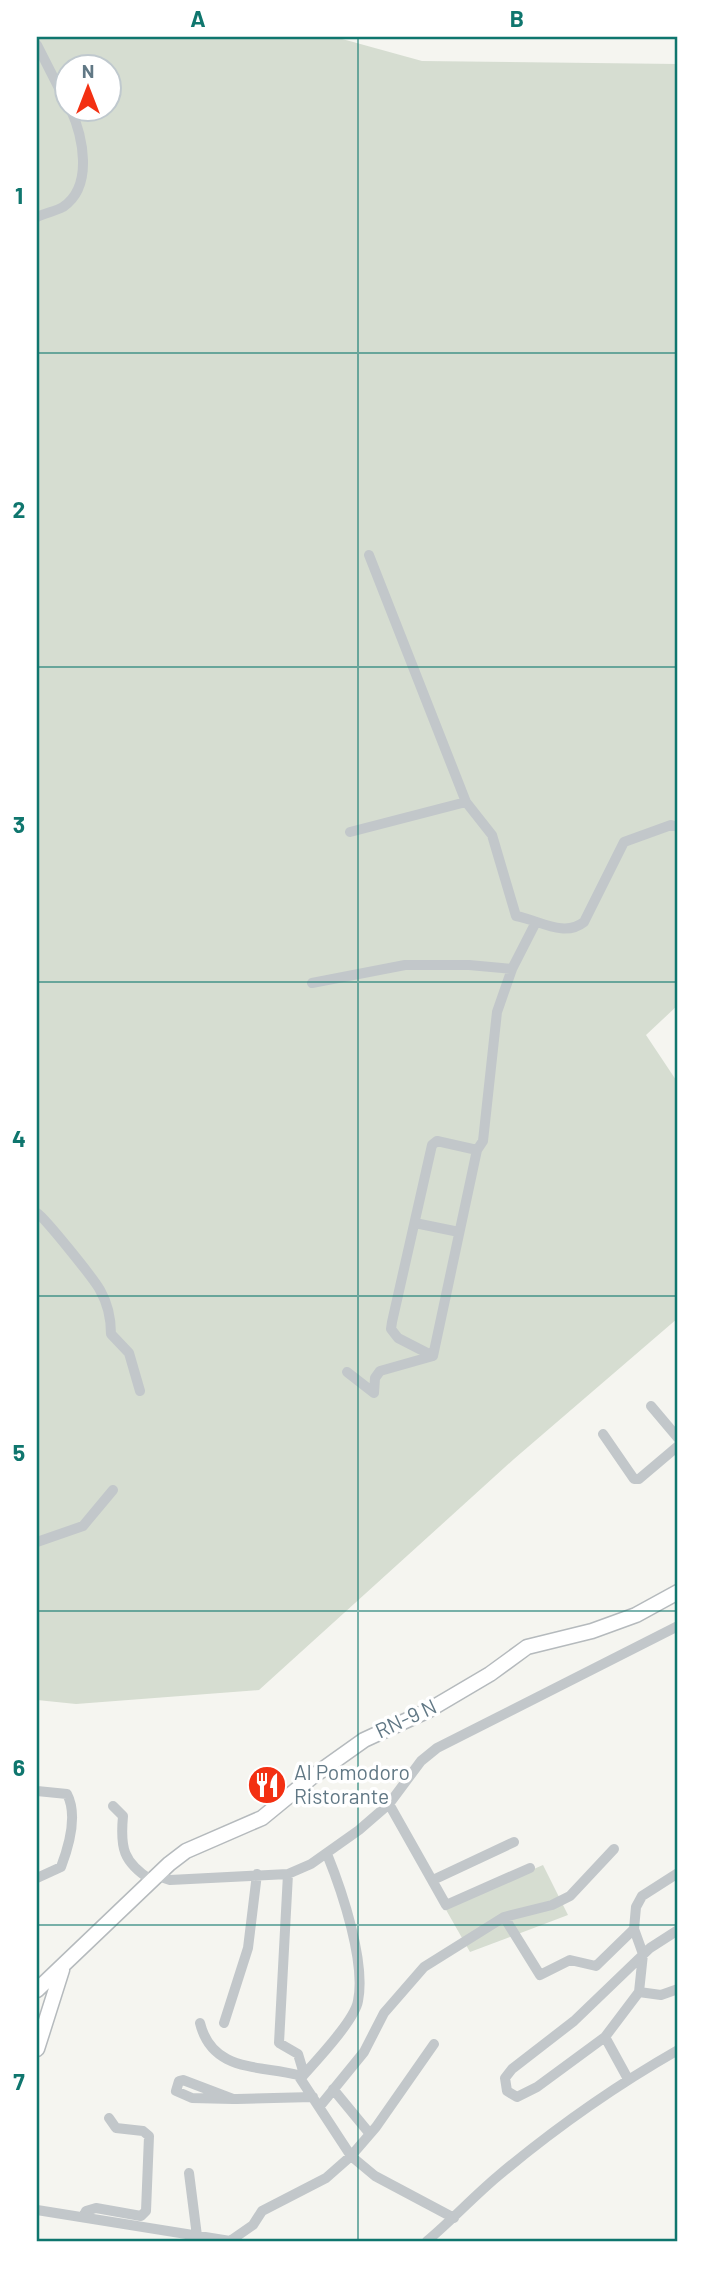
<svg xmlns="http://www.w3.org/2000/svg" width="715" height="2278" viewBox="0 0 715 2278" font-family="Barlow,sans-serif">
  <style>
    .green { fill: #d6ddd1; fill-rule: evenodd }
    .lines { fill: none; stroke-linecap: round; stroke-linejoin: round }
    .major-casing { stroke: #b5babd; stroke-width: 17 }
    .minor { stroke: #c2c7ca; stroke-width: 10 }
    .major { stroke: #fff; stroke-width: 14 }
    .grid { fill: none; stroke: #0f766e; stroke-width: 2; stroke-opacity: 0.55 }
    .labels { text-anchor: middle; stroke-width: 7; stroke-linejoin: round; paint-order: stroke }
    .street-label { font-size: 21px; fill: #617885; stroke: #fff }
    .poi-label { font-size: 21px; fill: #617885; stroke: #fff; text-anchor: start }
    .neatline { fill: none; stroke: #0f766e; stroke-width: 2.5 }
    .grid-label { font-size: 23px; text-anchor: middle; font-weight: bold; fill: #0f766e }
  </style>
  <rect width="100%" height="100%" fill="#f5f5f0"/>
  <path class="green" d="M37,37H335L422,61L678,64V1005L646,1035L678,1083V1318L514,1459L259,1690L76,1704L37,1700ZM66,66H108V108H66Z
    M543,1865L568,1915L470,1952L445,1908Z"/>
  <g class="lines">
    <g class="major-casing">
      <path id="major" d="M37,1990L169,1864L186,1851L262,1818L312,1777L364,1740L429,1710L490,1674L527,1647L592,1631L636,1615L678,1592
        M37,2049L62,1970"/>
    </g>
    <path class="minor" d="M37,45L66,102
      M37,217C45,213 56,211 63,207C94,186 83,136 70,108
      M369,555L466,802L492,835L516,916C539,920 564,938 584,922L624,842L671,825L678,827
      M350,832L466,802
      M312,983L405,965H469L512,969
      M37,1213C45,1218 94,1279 100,1290C108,1304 111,1319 111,1334L129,1353L140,1391
      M415,1223L459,1232
      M433,1356L398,1338L391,1329L392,1322L432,1145L437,1141L477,1150
      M347,1372L374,1393L375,1378L380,1371L433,1356L477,1150L483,1141L497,1012L512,969L536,922
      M651,1406L678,1438
      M603,1434L634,1479H639L678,1446
      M37,1542L83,1526L113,1490
      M37,1791L67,1794C78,1815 69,1846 61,1867L37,1878
      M389,1804L446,1905L530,1868
      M113,1806L123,1816C120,1848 123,1862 151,1880
      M678,1873L642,1896L636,1907L634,1929L643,1954L639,1992L661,1995L678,1989
      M288,1874L279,2043L298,2054L304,2074
      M155,1875L170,1880L288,1874L311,1864L359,1830L389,1804L421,1761L437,1748L678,1626
      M433,1880L514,1842
      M504,1917L540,1975L570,1960L596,1966L634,1929
      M200,2023C212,2072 258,2065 298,2075L351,2156L375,2176L454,2218
      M224,2023L248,1948L257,1874
      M605,2037L639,1992
      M301,2078C315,2062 355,2020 358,2001C366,1962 342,1891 327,1854
      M628,2079L605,2037L537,2087L517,2097L507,2091L505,2078L512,2069L574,2021L650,1948L678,1930
      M333,2089L370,2134
      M233,2099L183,2080L179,2081L176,2091L192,2098L233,2099H237L313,2097
      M320,2106L364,2052L384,2013L424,1967L504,1917L552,1905L570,1896L614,1849
      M189,2173L197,2236
      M37,2210L230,2241L253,2225L262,2211L326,2178L351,2156L376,2127L434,2044
      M83,2217L86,2211L96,2208L141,2216L146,2211L149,2136L143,2131L116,2128L109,2118
      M427,2241C451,2221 473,2197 498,2176C554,2129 615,2086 678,2050"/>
    <use href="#major" class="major"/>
  </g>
  <path class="grid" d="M358,37V2241M37,353H678M37,667H678M37,982H678M37,1296H678M37,1611H678M37,1925H678"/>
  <defs>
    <g id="restaurant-disc" transform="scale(2.0125)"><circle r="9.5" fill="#f33012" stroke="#fff"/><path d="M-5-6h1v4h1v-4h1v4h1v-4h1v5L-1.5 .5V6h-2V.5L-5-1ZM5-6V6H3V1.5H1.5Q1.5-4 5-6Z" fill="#fff"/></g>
  </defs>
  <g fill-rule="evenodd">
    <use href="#restaurant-disc" x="267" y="1785"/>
  </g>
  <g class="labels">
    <g class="street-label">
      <text transform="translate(406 1719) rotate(-25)" y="7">RN-9 N</text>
    </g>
    <g class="poi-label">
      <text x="294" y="1780">Al Pomodoro<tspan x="294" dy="24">Ristorante</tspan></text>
    </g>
  </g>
  <rect width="715" height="2278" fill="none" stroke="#ffffff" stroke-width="77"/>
  <g transform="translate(88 88)"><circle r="33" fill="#ffffff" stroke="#c0c9ce" stroke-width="2"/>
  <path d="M0-5L12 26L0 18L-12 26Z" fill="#f33012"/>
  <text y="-10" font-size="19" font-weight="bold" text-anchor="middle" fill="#617885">N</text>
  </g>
  <rect x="38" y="38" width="638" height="2202" class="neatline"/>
  <g class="grid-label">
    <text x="198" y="27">A</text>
    <text x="517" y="27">B</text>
    <text x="19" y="204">1</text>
    <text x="19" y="518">2</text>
    <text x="19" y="833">3</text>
    <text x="19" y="1147">4</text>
    <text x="19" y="1461">5</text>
    <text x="19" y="1776">6</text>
    <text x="19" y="2090">7</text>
  </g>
</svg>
